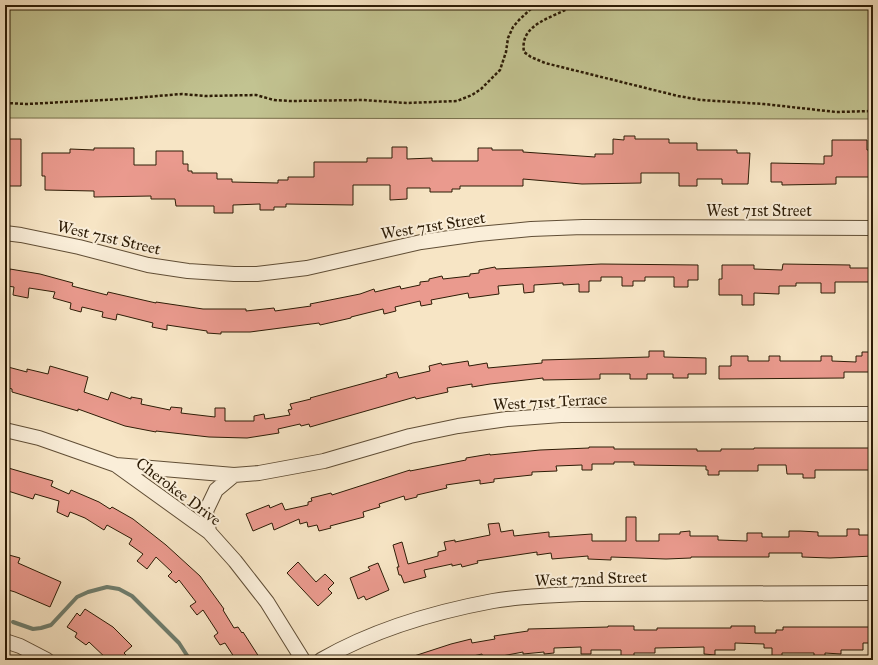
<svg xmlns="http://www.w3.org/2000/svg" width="878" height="665" viewBox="0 0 878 665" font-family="'IM FELL Great Primer',serif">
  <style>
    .green { fill: #c2c391; stroke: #78704c }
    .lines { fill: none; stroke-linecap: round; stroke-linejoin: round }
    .stream { stroke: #707e6e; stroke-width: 4 }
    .building { fill: #ea9a8e; stroke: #2d1c06 }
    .minor-casing { stroke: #604e36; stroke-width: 16 }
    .path { stroke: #2d1c06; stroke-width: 2.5; stroke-dasharray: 3 2; stroke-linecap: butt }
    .minor { stroke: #faeed9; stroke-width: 14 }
    .labels { text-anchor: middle; stroke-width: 4; stroke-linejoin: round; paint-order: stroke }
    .street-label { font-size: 16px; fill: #2d1c06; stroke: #faeed9 }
  </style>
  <rect width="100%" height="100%" fill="#f7e5c5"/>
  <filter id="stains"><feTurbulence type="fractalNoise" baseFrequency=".005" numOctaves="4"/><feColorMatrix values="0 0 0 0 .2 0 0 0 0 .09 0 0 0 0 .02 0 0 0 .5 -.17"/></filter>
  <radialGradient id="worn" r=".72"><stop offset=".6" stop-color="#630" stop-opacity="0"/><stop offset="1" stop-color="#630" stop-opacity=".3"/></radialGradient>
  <path class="green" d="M5,5H873V119L5,118Z"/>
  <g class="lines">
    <path class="stream" d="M13,622L33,629L41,628L51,625L77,597L88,592L107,587L119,589L132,596L179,643L190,660"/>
  </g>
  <path class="building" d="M624,136H635V139H669V143H697V150H737V153H750L748,184H722V179H697V186H679V173H641V183L582,184L523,179V186H460V189H452V192H430V188H407V199L390,200V185H353V205L286,204V207H274V210H260V204L233,205V213H214V206H176L175,199H151V196L94,197V191L45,190V176H42V153H70V149L94,150V148H134V165H156V151H183V164H188V171H192V173H217V179H232V182L278,183V180H288V177H314V162H367V158H392V147H407V159L432,158V161H478V148H492V150H523V152L595,157V154H613V139L624,140Z
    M5,139H21V186H5Z
    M832,140H867V150H870V177H836V184L782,185V182H771V163L824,164V156H832Z
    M601,264L698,265V280H688V287H674V277H645V281H633V286H622V277H601V281H589V292H579V284L563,285V283L534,285V292L524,293L523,284L498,286L499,294L469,298L468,293L431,300L432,304L421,306L420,301L395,307L396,311L384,314L383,309L351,317V318L320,325L319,323L250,332H221V334L207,333V331L167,325V330L152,327L153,323L117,314L116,320L102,317L103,312L82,307L81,312L70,309L71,303L53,298L55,292L29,288L28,298L13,295L14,287L7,286L10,269L40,274L73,283L72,286L107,295L108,292L156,303V302L203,309H246V311L274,308L275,311L311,306L310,304L360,294L374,289L375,292L400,286L401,289L420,285V282L429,281V279L442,276L443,279L470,276V274L479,273V270L495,267L496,269Z
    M783,264L850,265V268H873V282H835V293H821V283H796V286H779V294L754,293V305H742V295H719V279H722V265H754V269L782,270Z
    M649,351H664V357L706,358V374H688V378H673V374H647V379H630V374H600V379L543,380V378L490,384L472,387V384L447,388L448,392L416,399L415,397L310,427L309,424L301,426L300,424L278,429L279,433L247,438L209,437L156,431V432L125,426L78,409V411L12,392V389L5,387V380L8,367L27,372V369L48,374L50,366L88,377L84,392L108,400L111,392L131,399V397L142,399L141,404L170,410L171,407L182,408L181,413L215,417V408H225V421H254V416L264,414L265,419L290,415L288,410L292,409L290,404L311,399L310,398L387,377L386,375L397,372L399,378L430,371L429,366L441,363L442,365L468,361L469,366L487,363L488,368L542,363V360L649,357Z
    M862,352H873V372H844V378L719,379V366H731V356H748V361H769V356H780V361H821V356H832V361L856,362V356H862Z
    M589,447H614V449H697V451H721V449H754V448H873V470H815V478H803V474H787L786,465H758V471H719V475H708V470H706V466L634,465V462H614V464H592V470H582V465L556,466L557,471L532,472V475L494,479V482L480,484V480L446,485L447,488L417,495V497L405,500L404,496L379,504L380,507L363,512L364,517L330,526L331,528L319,531L317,525L308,527L307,522L300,524L299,519L274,530L272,523L253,531L246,514L269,505L270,508L282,503L285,510L308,505V502L312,501L311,498L331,493L332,495L410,470V471L466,460V458L490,454V455L540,450L589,448Z
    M5,467L53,481L51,486L69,494L71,490L99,502L110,509L112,507L133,519L166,545L200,576L224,609L223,610L234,628L238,627L242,633L243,632L261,660H236L225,643L220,645L214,636L218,633L203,610L197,615L190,606L196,602L179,580L176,583L168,576L172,572L156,557L147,569L137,561L143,554L129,544L132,539L107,525L104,530L85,518L70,512L68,517L57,512L59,501L35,494L33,499L5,490Z
    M626,517H636V541H659V534H680V532L690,531V536H718V540L747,541V533H762V537H789V531H800L818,532V536H847V529H859V535H873V556L830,558L802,557V553H769V557H691V558L666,559L611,557V560L588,559V556L552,559L551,553L537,555V552L477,561L478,563L462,567L461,564L452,566V564L424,570L426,577L404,583L401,575H399L397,567H399L393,545L402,542L408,564L438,556V552L446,550L444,542L455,540V542L490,535L488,524L499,523L501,532L513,530L514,536L549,532V537L592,534V541H626Z
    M9,555L20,558L18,563L61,582L50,607L15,592L5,589V568Z
    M298,562L316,582L325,574L334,583L328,589L332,593L318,606L287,573Z
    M378,563L389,590L366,600L364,596L358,599L350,578L370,570L368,567Z
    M85,609L113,627L132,646L124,653L131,660H108L89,642L86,645L75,637L77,633L67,627L77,613L80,616Z
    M608,626H634V630H657V628H731V626H755V633H776V630H783V627H873V643H863V650H841V654L825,653V658H814V653H782V660H772V648H764V644L735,643V650H715V655L704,654V647L655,648V653H634V656H621V650H591V654H581V647L554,648V653L544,654V652L523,654V652L497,657V660L483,659L482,654L455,660H408V658L451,644L471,639L472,643L495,639L494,636L528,631V629L608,627Z"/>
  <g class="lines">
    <g class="minor-casing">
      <path id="minor" d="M5,233L21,235L79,247L148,265L188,271L234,274H257L307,268L421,242L478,234L531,229L583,227L873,228
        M5,430L39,438L116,465L209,532L235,561L267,602L303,660
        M116,465L234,475L259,473L324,461L410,436L458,426L507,419L561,415L873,414
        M209,532L206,511L216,490L234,475
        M5,641L20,646L47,660
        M321,660C373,630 434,612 493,601C522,596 551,595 581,594L873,593"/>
    </g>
    <path class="path" d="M560,5L564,10
      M574,5C554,18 519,23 524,52L531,57L545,63L678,96L701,100L764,104L836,112L873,111
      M5,103L27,104L122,99L182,94L205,96L256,95L274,100L290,101L363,100L407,103L457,101L472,95L481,89L500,70L506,52L508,38L513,27L519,20L535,5"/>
    <use href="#minor" class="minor"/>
  </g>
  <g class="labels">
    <g class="street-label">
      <text x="759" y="216">West 71st Street</text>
      <text transform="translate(433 225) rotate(-9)" y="6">West 71st Street</text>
      <text transform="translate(109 237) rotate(13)" y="6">West 71st Street</text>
      <text transform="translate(550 401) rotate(-3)" y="6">West 71st Terrace</text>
      <text transform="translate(179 491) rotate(37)" y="6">Cherokee Drive</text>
      <text transform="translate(591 578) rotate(-2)" y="6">West 72nd Street</text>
    </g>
  </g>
  <rect width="878" height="665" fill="none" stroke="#f7e5c5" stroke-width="20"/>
  <rect x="6" y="6" width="866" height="653" fill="none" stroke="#2d1c06" stroke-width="2"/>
  <rect x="10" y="10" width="858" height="645" fill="none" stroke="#2d1c06"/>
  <rect width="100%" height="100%" filter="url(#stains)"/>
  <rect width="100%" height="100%" fill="url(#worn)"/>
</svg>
